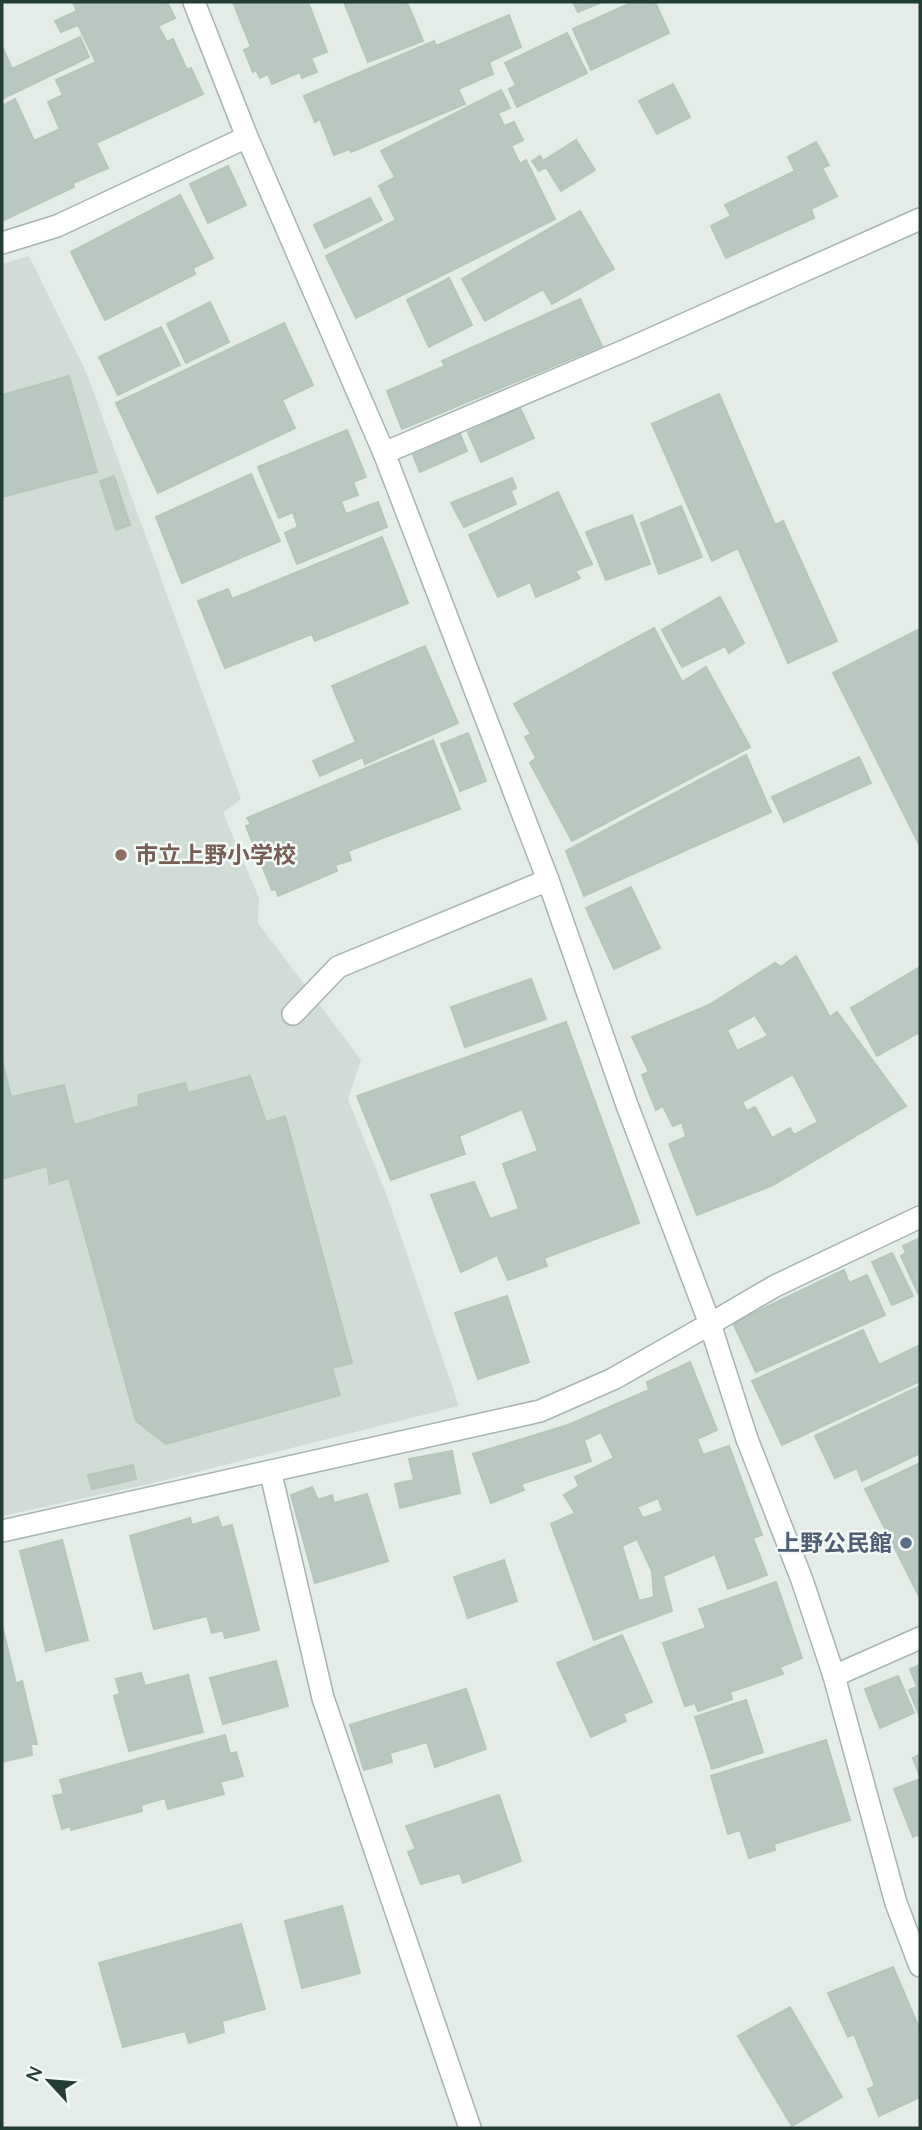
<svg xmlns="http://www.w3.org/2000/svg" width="922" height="2130" viewBox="0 0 922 2130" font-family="Quicksand,'Noto Sans JP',sans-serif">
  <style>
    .built { fill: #d1dcd6 }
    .building { fill: #b8c7c0; stroke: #b5c6bd; stroke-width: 2; fill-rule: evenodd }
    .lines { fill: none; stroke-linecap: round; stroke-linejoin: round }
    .service-casing { stroke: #a6b4ae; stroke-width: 24 }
    .minor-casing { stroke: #a6b4ae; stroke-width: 24 }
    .service { stroke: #fff; stroke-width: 21 }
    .minor { stroke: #fff; stroke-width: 21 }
    .education-dot { fill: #8d6e63; stroke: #f3f9f6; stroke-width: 2.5 }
    .service-dot { fill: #5c6f8a; stroke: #f3f9f6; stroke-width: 2.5 }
    .labels { text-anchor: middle; stroke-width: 5; stroke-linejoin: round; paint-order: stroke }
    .education-label { font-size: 23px; font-weight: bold; fill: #785e54; stroke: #f3f9f6; text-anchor: start }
    .service-label { font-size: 23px; font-weight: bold; fill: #4e5e75; stroke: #f3f9f6; text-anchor: end }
  </style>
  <rect width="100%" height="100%" fill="#e3ece7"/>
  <path class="built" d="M29,256L87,374L241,799L223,813L259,898L258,923L361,1060L348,1099L387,1196L459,1406L149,1484L2,1516V264Z"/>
  <path class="building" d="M73,2H167L175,18L158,26L167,42L173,39L187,70L191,68L203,94L96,143L108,168L73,183L74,187L2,221V106L15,99L34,141L60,129L48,102L63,95L56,80L96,62L78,25L61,32L55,21L77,11Z
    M233,2H308L327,52L311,58L317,72L302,78L300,72L272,84L268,74L260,78L256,70L253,72L244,50L251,47Z
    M344,2H407L423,41L368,62Z
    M573,2H602L578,12Z
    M633,2H655L669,33L591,70L573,29Z
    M509,15L521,47L489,62L493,74L458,89L465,104L351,152L349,149L334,155L320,119L315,122L304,96L434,41L436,46Z
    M567,33L587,73L517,107L509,89L516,85L505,63Z
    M80,37L89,57L2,99V46L12,69Z
    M673,84L690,117L657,134L639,101Z
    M501,90L510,108L498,113L504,126L514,122L523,140L511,146L520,164L526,160L555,219L356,318L326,256L396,220L379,186L395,177L381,151Z
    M576,140L595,170L561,191L546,167L539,171L532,161L540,156L543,161Z
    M816,142L829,165L822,168L837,196L811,209L814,218L726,258L711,226L731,216L725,205L795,171L788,157Z
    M228,166L246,205L208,223L190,184Z
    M180,195L213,258L193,268L195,274L105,320L71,252Z
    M370,198L382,220L325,248L314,225Z
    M580,211L614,269L552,304L543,289L485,321L462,279Z
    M449,278L472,325L429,347L407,300Z
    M580,299L602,346L402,429L387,391L445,366L442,361Z
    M210,302L229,342L186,363L167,324Z
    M284,323L313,385L282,400L295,428L158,493L116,403Z
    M161,327L180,365L118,395L99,357Z
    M69,376L97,472L2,497V395Z
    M719,394L775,525L783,521L837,641L788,663L738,548L712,561L652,424Z
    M520,408L534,438L481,462L468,432Z
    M347,430L366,477L353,482L358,495L341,501L346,514L378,502L387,527L297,564L285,533L298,527L293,512L279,518L258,467Z
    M460,434L467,451L420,472L413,455Z
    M251,474L280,541L182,583L156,517Z
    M114,476L130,525L116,530L100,481Z
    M512,478L516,488L511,491L516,504L464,527L451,503Z
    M558,492L592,564L575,571L580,578L536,597L530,582L498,597L469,535Z
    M681,506L702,557L659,574L641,523Z
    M632,515L650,564L606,580L586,532Z
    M382,537L408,603L315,641L312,634L225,668L198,601L228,589L232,599Z
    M720,597L744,643L729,653L725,646L682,667L662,630Z
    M654,628L682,682L706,667L750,747L572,841L530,763L536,758L525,737L531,734L514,704Z
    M920,629V846L833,673Z
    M425,646L458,723L365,764L363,757L320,776L313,761L356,742L332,686Z
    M468,733L486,781L460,791L441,744Z
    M433,740L460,809L348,851L351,860L335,865L337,871L278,896L276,889L272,890L246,826L251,824L247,818Z
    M746,755L771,812L584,896L566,851Z
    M859,757L871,783L784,822L772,797Z
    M631,887L660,948L614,969L586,908Z
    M796,956L830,1017L837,1012L906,1106L773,1185L697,1215L669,1144L686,1137L682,1122L673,1126L663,1106L656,1110L642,1075L649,1072L632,1037L709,1005L775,963L781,967ZM755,1015L768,1036L737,1051L727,1030ZM793,1074L818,1122L794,1135L790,1128L772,1138L755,1107L747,1111L742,1102Z
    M920,967V1032L877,1056L851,1008Z
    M531,979L546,1019L465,1047L451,1007Z
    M566,1022L639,1223L544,1258L547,1266L508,1280L497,1255L461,1272L431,1195L474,1182L490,1219L519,1209L503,1164L538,1151L522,1109L459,1136L465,1154L391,1180L357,1096Z
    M2,1060L11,1097L64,1085L74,1125L139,1106L138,1095L185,1083L188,1093L250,1076L266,1122L285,1116L352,1363L332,1368L340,1395L166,1444L136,1421L69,1178L50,1184L47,1166L2,1179Z
    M920,1238V1292L918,1293L901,1256L906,1253L903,1246Z
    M892,1253L913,1296L892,1305L872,1262Z
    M844,1270L849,1283L867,1275L885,1315L756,1372L733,1323Z
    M507,1296L529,1362L478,1379L455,1313Z
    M863,1330L879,1365L920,1345V1381L782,1445L752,1381Z
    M690,1362L717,1430L697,1439L703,1455L729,1446L762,1535L753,1538L767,1575L728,1589L715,1554L663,1576L672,1611L594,1640L551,1524L575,1513L564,1495L579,1486L575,1477L614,1458L601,1432L584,1440L591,1461L521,1484L524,1490L491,1503L473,1454L568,1425L649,1390L647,1382ZM658,1498L663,1511L643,1518L637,1507ZM637,1539L652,1571L654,1597L639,1601L622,1546Z
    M920,1386V1453L862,1481L857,1468L835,1478L815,1436Z
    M452,1451L460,1493L400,1508L395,1484L414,1480L409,1459Z
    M920,1463V1598L865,1489Z
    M133,1465L136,1479L92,1489L88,1475Z
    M312,1487L318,1500L332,1495L334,1503L367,1494L388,1561L315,1583L291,1495Z
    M218,1517L222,1528L232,1525L259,1630L225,1638L223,1630L212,1633L207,1616L154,1629L130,1536L190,1518L192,1525Z
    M62,1540L88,1640L46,1651L20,1551Z
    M504,1560L517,1601L468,1618L454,1577Z
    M776,1582L802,1658L780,1667L783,1674L730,1692L732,1699L698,1711L695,1703L685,1706L663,1643L706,1628L699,1609Z
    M2,1625L16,1684L22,1681L37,1744H31L32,1755L2,1762Z
    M622,1635L652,1702L623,1714L626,1721L591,1737L557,1663Z
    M276,1661L288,1706L223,1724L210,1678Z
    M920,1665V1717L909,1690L917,1687L910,1669Z
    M141,1673L145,1686L188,1675L203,1732L129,1751L114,1696L120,1694L116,1679Z
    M898,1676L914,1713L880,1728L865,1689Z
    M466,1689L486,1749L435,1767L427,1742L390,1753L392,1762L364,1770L350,1725Z
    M746,1700L763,1752L712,1769L695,1717Z
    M225,1735L230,1754L236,1752L243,1776L220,1782L224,1794L168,1809L165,1798L141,1805L142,1811L71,1830L70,1826L62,1829L53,1796L64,1794L60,1780Z
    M826,1740L850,1820L774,1844L775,1850L749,1858L740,1830L728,1834L711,1776Z
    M920,1754V1777L913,1758Z
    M920,1779V1834L913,1837L894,1789Z
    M499,1795L521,1861L463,1883L460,1873L421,1884L408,1852L416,1849L406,1826Z
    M342,1906L360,1973L302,1988L285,1921Z
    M241,1924L265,2009L222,2021L224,2032L189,2043L185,2031L123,2047L99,1963Z
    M893,1967L920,2030V2097L879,2116L868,2089L875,2086L854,2034L848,2037L828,1993Z
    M790,2007L842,2097L792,2126L738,2036Z"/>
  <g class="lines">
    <g class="service-casing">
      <path id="service" d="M384,453L633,347L920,219
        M293,1014L338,967L548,880
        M710,1324L775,1286L920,1217
        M271,1474L323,1698L470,2128
        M834,1676L920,1638"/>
    </g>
    <g class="minor-casing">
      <path id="minor" d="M194,2L247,137L384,453L548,880L627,1105L710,1324L747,1439L802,1580L834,1676L896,1903L920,1966
        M2,243L57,226L247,137
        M2,1531L540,1411L613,1379L710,1324"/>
    </g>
    <use href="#service" class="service"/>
    <use href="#minor" class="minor"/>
  </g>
  <circle class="education-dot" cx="121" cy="855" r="7"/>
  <circle class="service-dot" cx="906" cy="1543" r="7"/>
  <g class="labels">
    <g class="education-label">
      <text x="135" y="863">市立上野小学校</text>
    </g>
    <g class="service-label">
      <text x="892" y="1551">上野公民館</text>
    </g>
  </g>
  <rect width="922" height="2130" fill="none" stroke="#233d34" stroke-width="7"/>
  <g transform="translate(49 2081) rotate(296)" stroke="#f3f9f6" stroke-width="5" paint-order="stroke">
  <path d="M0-5L12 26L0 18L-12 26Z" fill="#233d34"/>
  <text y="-10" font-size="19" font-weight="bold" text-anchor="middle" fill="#233d34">N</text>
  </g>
</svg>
